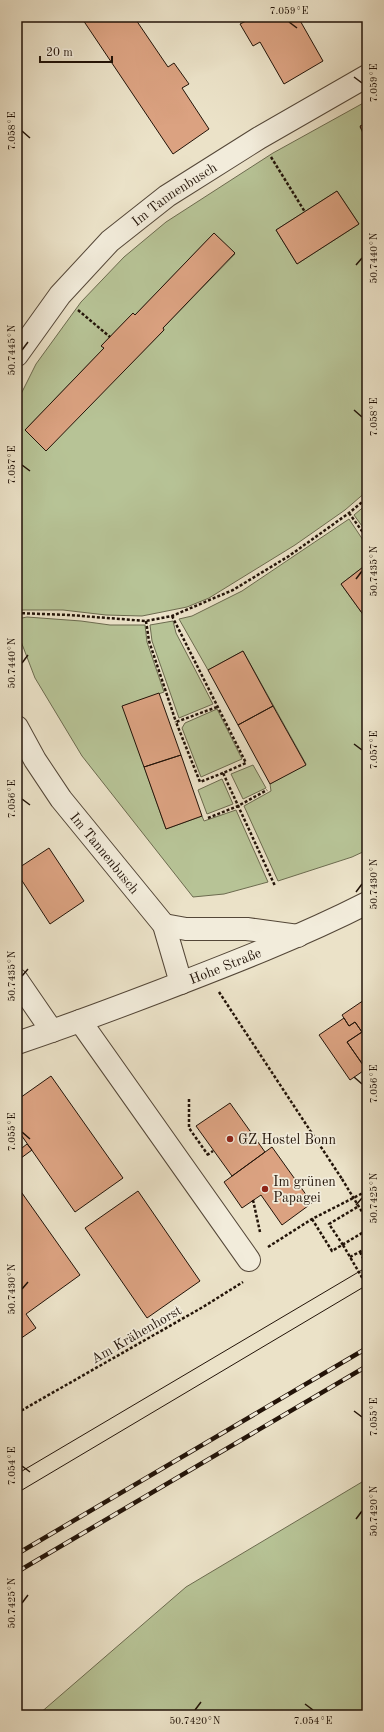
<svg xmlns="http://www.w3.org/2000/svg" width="384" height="1732" viewBox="0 0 384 1732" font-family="'Old Standard TT',serif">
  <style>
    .green { fill: #b7c396; stroke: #6c6b4f; fill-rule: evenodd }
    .building { fill: #dba281; stroke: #221308 }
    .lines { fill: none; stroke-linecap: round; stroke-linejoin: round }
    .minor-casing { stroke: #544738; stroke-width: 24 }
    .path { stroke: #221308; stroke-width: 2.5; stroke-dasharray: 3 2; stroke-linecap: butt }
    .minor { stroke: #f2ecdb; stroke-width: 22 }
    .tram { stroke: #221308; stroke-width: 1 }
    .rail-casing { stroke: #221308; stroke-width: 4.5 }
    .rail { stroke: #f2ecdb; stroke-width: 3; stroke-dasharray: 9; stroke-linecap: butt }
    .path-bridge { stroke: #221308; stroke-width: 2.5; stroke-dasharray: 3 2; stroke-linecap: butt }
    .ticks { fill: none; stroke: #221308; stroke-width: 1.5 }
    .poi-dot { fill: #8f2418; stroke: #f2ecdb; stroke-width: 1.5 }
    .labels { text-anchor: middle; stroke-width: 3.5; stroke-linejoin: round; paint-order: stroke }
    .street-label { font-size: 14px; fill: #221308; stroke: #f2ecdb }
    .poi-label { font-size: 14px; fill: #221308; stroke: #f2ecdb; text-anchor: start }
    .neatline { fill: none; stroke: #221308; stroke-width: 1.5 }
    .ticks-label { font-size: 10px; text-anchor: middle; fill: #221308 }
  </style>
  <rect width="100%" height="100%" fill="#ebe2c8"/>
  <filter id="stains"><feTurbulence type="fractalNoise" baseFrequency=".005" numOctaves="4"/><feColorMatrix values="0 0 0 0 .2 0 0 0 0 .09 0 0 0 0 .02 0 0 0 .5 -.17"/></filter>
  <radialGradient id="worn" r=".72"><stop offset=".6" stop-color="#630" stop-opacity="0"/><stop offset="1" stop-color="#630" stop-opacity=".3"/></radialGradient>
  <path class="green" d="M367,101V123L360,127L367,142V491L345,510L295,545L209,598L187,607L142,616L106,615L63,610H17V402L36,364L81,302L124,257L166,222L273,153ZM337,191L359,224L297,264L276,230ZM214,233L235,254L163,328L164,330L46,450L25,430L104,348L101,346L133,313L135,315Z
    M367,504V533L354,515Z
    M349,519L367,546V564L341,584L367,620V850L352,857L278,881L244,806L271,791L270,784L306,764L243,651L208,670L179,619L192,616L242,591Z
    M27,617L81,621L110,625H145L147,642L164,692L123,706L166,829L202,816L204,821L236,810L268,882L224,894L193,897L82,756L35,678L17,631V619Z
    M173,621L176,633L213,704L179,718L152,641L150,625Z
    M217,709L242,759L201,777L182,728L185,723Z
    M253,765L266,788L243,799L231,774Z
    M222,779L233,804L207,814L198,790Z
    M367,1479V1715L39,1714L186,1587Z"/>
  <path class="building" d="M81,17H134L168,67L174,63L189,84L182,88L209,129L173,154Z
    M246,17H298L323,61L284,84L260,42L253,46L240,24L248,20Z
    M367,123V142L360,126Z
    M337,191L359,224L297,264L276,230Z
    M214,233L235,253L163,328L164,330L46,451L25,430L104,348L101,346L133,313L135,315Z
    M367,564V620L341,584Z
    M243,651L273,706L238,725L208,670Z
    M159,693L181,755L144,767L122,706Z
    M273,706L306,765L270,784L238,725Z
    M181,755L202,816L166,829L144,767Z
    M49,848L84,901L50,924L17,873V869Z
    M367,998V1071L347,1042L362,1032L355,1022L349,1026L342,1015Z
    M344,1018L349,1026L355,1022L362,1032L347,1042L366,1069L350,1080L319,1035Z
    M51,1076L123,1178L75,1212L17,1129V1100Z
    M230,1103L265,1152L232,1176L196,1126Z
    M27,1144L32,1150L17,1161V1152Z
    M272,1147L312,1203L282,1225L261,1195L242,1208L224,1182Z
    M17,1186L80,1275L26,1314L36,1328L17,1341Z
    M138,1191L200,1281L147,1318L85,1228Z
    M17,1704L22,1712L17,1715Z"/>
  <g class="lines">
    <g class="minor-casing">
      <g id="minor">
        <path id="s1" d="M17,355L60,295L110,241L167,196L259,138L367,76"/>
        <path id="s2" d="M17,727L35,760L61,799L164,925L181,983"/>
        <path d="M164,925L186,929H247L298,936"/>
        <path d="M17,980L52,1031"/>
        <path d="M80,1021L249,1260"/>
        <path id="s3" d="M17,1043C65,1027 113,1009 160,991C230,964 300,937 367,903"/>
      </g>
    </g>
    <path class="path" d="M271,157L305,212
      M78,310L110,337
      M349,513L367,538
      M17,613L69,615L146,621L172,616L233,590L289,556L349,513L367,498
      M172,616L246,763L223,773L275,886
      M146,621L149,641L176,722
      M217,707L176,722L200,782L223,773
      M208,818L238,806L267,790
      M219,992L342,1179
      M189,1099V1128L208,1155
      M207,1155L213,1151
      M253,1200L260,1232
      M312,1219L332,1251L367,1230
      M343,1245L329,1224L359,1206
      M268,1247L312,1219L363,1193H367
      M360,1252L365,1262
      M350,1257L367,1248
      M17,1413L203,1307L243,1282"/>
    <use href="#minor" class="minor"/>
    <path class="tram" d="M17,1474L367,1267
      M17,1493L367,1285"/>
    <g class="rail-casing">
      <path id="rail" d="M17,1554L367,1348
        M17,1572L367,1366"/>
    </g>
    <use href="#rail" class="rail"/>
    <path class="path-bridge" d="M342,1179L367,1220
      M343,1245L367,1286"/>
  </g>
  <path class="ticks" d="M289,22L297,28M354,77L362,83M22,131L30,138M356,265L362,258M22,350L28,342M354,410L362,417M22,465L30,471M356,579L362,571M22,663L28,655M354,744L362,750M22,799L30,805M356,892L362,884M22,976L28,969M354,1077L362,1084M22,1132L30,1139M356,1205L362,1198M22,1289L28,1282M354,1411L362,1417M22,1466L30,1472M356,1519L362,1511M22,1603L28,1595M305,1704L313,1710M195,1710L201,1702"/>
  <g class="poi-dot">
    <circle cx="230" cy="1139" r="4"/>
    <circle cx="265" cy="1189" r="4"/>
  </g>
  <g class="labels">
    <g class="street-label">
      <text dy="5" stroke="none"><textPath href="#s1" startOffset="227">Im Tannenbusch</textPath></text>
      <text dy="5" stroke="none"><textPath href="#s2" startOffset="154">Im Tannenbusch</textPath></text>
      <text dy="5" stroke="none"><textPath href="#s3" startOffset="222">Hohe Straße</textPath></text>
      <text transform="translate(136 1334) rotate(-30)" y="5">Am Krähenhorst</text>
    </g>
    <g class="poi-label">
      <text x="238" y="1144">GZ Hostel Bonn</text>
      <text x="273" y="1186">Im grünen<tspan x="273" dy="16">Papagei</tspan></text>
    </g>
  </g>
  <rect width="384" height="1732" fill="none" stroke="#ebe2c8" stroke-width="44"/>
  <path d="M40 56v6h72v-6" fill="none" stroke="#221308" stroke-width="2"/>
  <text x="46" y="56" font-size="12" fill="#221308" stroke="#f2ecdb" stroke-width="3" paint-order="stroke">20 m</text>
  <rect x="22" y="22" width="340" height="1688" class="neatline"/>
  <g class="ticks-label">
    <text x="289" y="14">7.059°E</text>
    <text transform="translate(373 83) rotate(-90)" y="4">7.059°E</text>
    <text transform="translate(11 131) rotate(-90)" y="4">7.058°E</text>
    <text transform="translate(373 258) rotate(-90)" y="4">50.7440°N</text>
    <text transform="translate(11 350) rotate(-90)" y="4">50.7445°N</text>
    <text transform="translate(373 417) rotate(-90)" y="4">7.058°E</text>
    <text transform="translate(11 465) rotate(-90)" y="4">7.057°E</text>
    <text transform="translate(373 571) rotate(-90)" y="4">50.7435°N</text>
    <text transform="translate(11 663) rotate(-90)" y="4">50.7440°N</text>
    <text transform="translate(373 750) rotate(-90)" y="4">7.057°E</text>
    <text transform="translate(11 799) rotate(-90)" y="4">7.056°E</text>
    <text transform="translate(373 884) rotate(-90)" y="4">50.7430°N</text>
    <text transform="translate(11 976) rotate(-90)" y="4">50.7435°N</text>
    <text transform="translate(373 1084) rotate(-90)" y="4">7.056°E</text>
    <text transform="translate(11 1132) rotate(-90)" y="4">7.055°E</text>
    <text transform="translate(373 1198) rotate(-90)" y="4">50.7425°N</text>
    <text transform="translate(11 1289) rotate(-90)" y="4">50.7430°N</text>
    <text transform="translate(373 1417) rotate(-90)" y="4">7.055°E</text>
    <text transform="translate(11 1466) rotate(-90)" y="4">7.054°E</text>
    <text transform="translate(373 1511) rotate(-90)" y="4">50.7420°N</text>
    <text transform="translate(11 1603) rotate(-90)" y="4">50.7425°N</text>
    <text x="195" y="1724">50.7420°N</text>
    <text x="313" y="1724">7.054°E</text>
  </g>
  <rect width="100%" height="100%" filter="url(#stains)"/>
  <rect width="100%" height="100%" fill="url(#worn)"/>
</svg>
